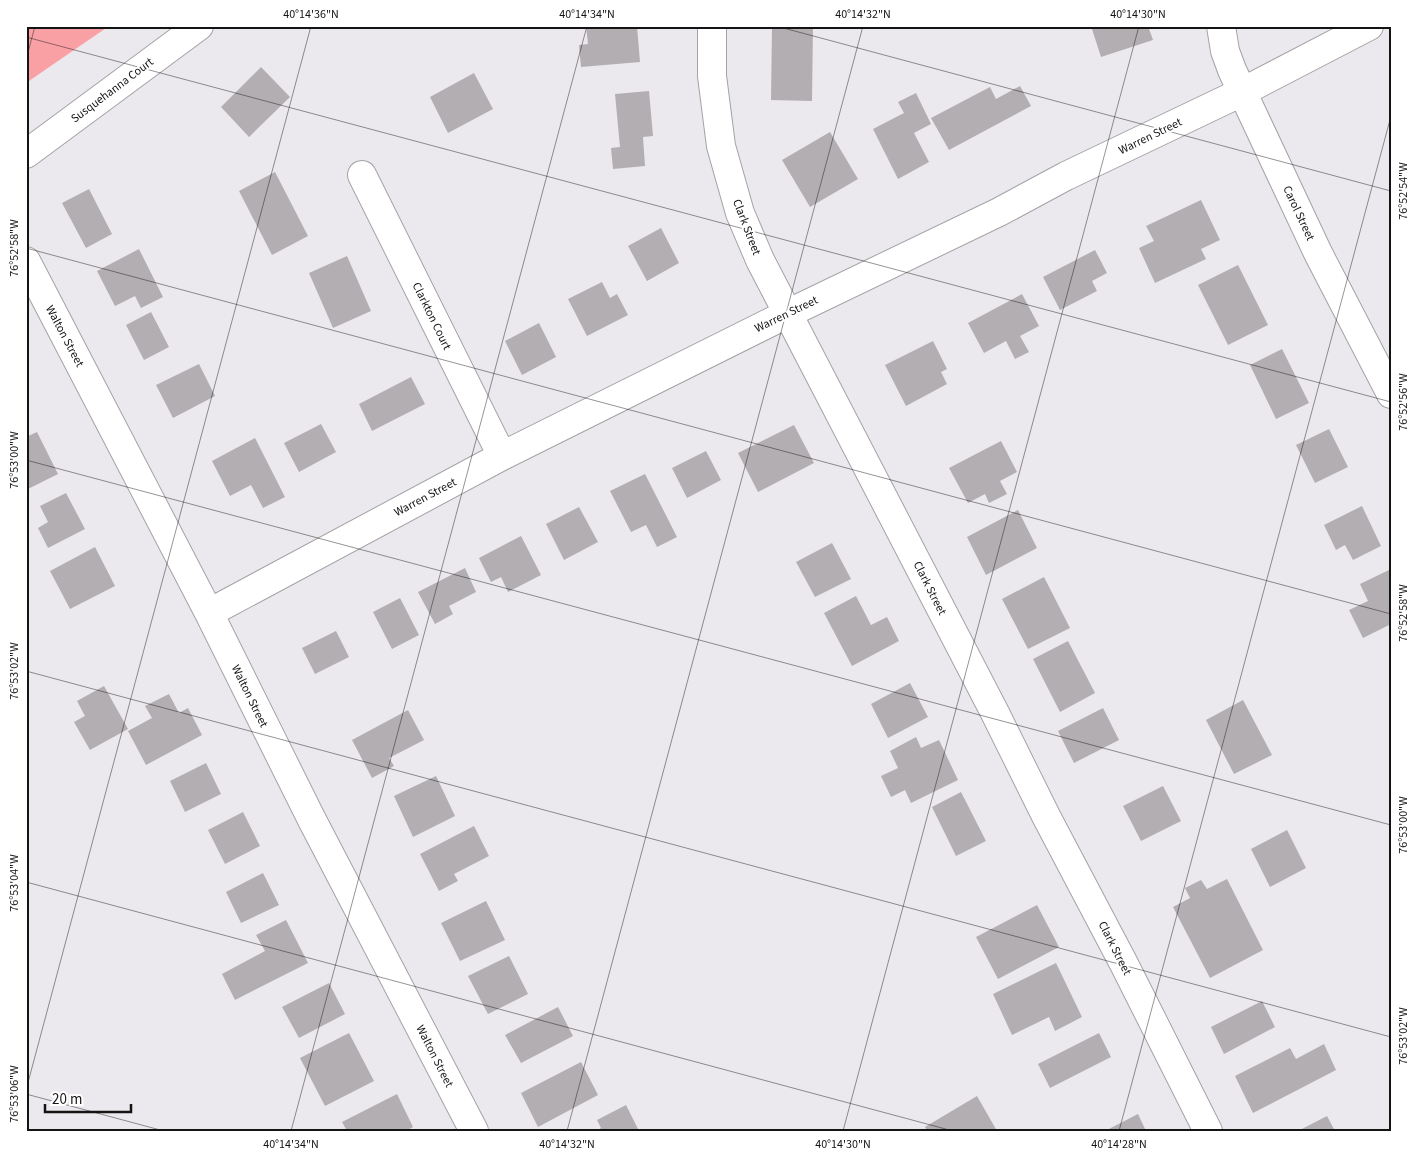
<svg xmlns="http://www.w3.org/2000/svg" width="1417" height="1157" viewBox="0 0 1417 1157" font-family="'Source Sans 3',sans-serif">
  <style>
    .forest { fill: #f9a0a5 }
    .building { fill: #b3aeb1 }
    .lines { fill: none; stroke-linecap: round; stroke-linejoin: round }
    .minor-casing { stroke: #a4a2a6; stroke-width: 30 }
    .minor { stroke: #fff; stroke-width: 28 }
    .ticks { fill: none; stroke: #151415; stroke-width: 1; stroke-opacity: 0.45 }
    .labels { text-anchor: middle; stroke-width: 4; stroke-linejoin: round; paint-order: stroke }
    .street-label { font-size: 12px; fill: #151415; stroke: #fff }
    .neatline { fill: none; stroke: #151415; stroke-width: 2 }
    .ticks-label { font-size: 12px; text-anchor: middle; fill: #151415 }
  </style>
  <rect width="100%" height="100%" fill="#ebe9ed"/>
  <path class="forest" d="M26,26H109L26,83Z"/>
  <path class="building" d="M586,26H637L640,62L581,67L579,45L588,44Z
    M772,26H813L812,101L771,100Z
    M1091,26H1148L1153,40L1101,57Z
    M261,67L290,97L249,137L221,107Z
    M474,73L493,109L448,133L430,97Z
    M1020,86L1031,106L949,150L931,118L990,87L996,99Z
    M649,91L653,136L643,137L645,166L613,169L611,148L620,147L615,94Z
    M916,93L931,124L914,133L929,162L898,179L873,129L904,113L898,102Z
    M830,132L858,179L810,207L782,160Z
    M275,172L308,236L272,255L239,191Z
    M89,189L112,234L86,248L62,203Z
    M1201,200L1220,240L1201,249L1206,259L1155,283L1139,248L1154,241L1146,226Z
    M661,228L679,263L647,281L628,246Z
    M139,249L163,297L141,308L135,296L115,306L97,271Z
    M1095,250L1107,273L1092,281L1097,291L1060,310L1043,277Z
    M347,256L371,311L333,328L309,273Z
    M1238,265L1268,325L1228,345L1198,285Z
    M602,282L610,298L617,294L628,315L587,336L568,299Z
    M1022,294L1039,326L1020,336L1029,352L1015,359L1006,341L984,353L968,323Z
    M151,312L169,347L144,360L126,325Z
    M539,323L556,357L522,375L505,341Z
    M933,341L947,369L941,372L947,384L906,406L885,365Z
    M1282,349L1309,403L1276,419L1250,365Z
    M199,364L215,396L173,418L156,385Z
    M411,377L425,404L372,431L359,404Z
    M321,424L336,452L299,472L284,443Z
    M794,425L814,463L758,492L738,453Z
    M1329,429L1348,467L1315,483L1296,445Z
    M37,432L58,474L26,490V437Z
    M255,438L285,497L263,508L251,485L230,496L212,461Z
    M1001,441L1017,472L1000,481L1007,494L989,503L985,494L968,503L949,468Z
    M706,451L721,480L687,498L672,468Z
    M645,474L677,537L657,547L646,525L631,532L610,491Z
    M66,493L85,529L48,548L38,528L48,522L40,506Z
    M1362,506L1381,546L1353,560L1345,545L1336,550L1324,525Z
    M579,507L598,542L564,560L546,524Z
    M1018,510L1037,548L986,575L967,537Z
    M521,536L541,575L508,592L501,577L491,582L479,558Z
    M832,543L851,579L815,597L796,562Z
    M95,547L115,586L70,609L50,571Z
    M465,568L476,592L449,606L453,614L435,624L418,592Z
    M1391,569V624L1363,638L1349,610L1368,601L1360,584Z
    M1044,577L1070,628L1028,649L1002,599Z
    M856,596L871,625L887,617L899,641L852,666L824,613Z
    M400,598L419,635L392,649L373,612Z
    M336,631L349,657L315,674L302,648Z
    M1068,641L1095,693L1060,712L1033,659Z
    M910,683L928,717L888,738L871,704Z
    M104,686L128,729L90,750L74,722L85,716L77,701Z
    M169,694L179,713L188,708L202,735L146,765L128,731L152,718L145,706Z
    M1243,700L1272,755L1234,774L1206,720Z
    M1103,708L1119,740L1074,763L1058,731Z
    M408,710L424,740L389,758L394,766L372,778L352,740Z
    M916,737L921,748L939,740L958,780L911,803L905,790L891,797L881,776L898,768L890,751Z
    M206,763L221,794L185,812L170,781Z
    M436,776L455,816L413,837L394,796Z
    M1163,786L1181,821L1141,841L1123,806Z
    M961,792L986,841L956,856L932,807Z
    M243,812L260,846L225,864L208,830Z
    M474,826L489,856L454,874L458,881L439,891L420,854Z
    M1287,830L1306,868L1270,887L1251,849Z
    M263,873L279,905L241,923L226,892Z
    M1227,879L1263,950L1210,978L1173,907L1190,898L1185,888L1201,880L1207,889Z
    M486,901L505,940L460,961L441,923Z
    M1037,905L1059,947L998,979L976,937Z
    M286,920L308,963L235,1000L222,974L265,951L256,935Z
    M509,956L528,994L488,1014L468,976Z
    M1056,963L1082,1017L1055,1031L1049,1017L1012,1035L993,994Z
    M329,983L345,1014L299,1038L282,1007Z
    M1262,1001L1275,1027L1224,1054L1211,1027Z
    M558,1007L573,1036L521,1063L505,1035Z
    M349,1033L374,1081L325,1106L300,1058Z
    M1099,1033L1111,1057L1050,1088L1038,1064Z
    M1324,1044L1336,1070L1253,1113L1235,1076L1290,1048L1296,1059Z
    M581,1062L598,1095L538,1127L521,1093Z
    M397,1094L413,1127L406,1131H347L342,1122Z
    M977,1096L997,1131H927L925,1127Z
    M626,1105L639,1131H596L601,1128L597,1120Z
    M1138,1114L1146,1131H1105Z
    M1327,1116L1335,1131H1298Z"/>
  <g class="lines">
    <g class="minor-casing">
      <path id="minor" d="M712,26V76L721,146L740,213L760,260L995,713L1046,816L1124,964L1208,1131
        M1221,26L1225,51L1232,70L1318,253L1391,394
        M26,154L199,26
        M362,175L502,456
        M26,261L209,613L311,818L474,1131
        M209,613L502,456L789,313L999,212L1066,176L1242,92L1369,26"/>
    </g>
    <use href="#minor" class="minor"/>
  </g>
  <path class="ticks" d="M776,26L1391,191M26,37L1391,402M26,60L35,26M26,248L1391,614M26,460L1391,825M26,671L1391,1037M26,882L953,1131M26,1090L311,26M26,1094L164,1131M291,1131L587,26M567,1131L863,26M843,1131L1139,26M1119,1131L1391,116"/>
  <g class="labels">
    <g class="street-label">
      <text transform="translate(112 90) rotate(-37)" y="4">Susquehanna Court</text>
      <text transform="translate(1150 136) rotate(-26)" y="4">Warren Street</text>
      <text transform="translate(1299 213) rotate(65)" y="4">Carol Street</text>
      <text transform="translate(747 227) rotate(69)" y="4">Clark Street</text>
      <text transform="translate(786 314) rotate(-26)" y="4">Warren Street</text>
      <text transform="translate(432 316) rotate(64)" y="4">Clarkton Court</text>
      <text transform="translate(65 336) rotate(62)" y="4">Walton Street</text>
      <text transform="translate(425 497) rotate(-28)" y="4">Warren Street</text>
      <text transform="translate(930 588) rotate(63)" y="4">Clark Street</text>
      <text transform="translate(250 696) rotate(64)" y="4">Walton Street</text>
      <text transform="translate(1115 948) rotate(63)" y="4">Clark Street</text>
      <text transform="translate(435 1056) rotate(63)" y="4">Walton Street</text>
    </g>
  </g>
  <rect width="1417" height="1157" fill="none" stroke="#ffffff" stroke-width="55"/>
  <path d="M45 1104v8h86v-8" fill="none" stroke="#151415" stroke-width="2.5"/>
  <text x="52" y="1104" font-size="15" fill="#151415" stroke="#ffffff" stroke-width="4" paint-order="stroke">20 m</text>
  <rect x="28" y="28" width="1362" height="1102" class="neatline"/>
  <g class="ticks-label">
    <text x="311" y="18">40°14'36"N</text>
    <text x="587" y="18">40°14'34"N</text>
    <text x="863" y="18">40°14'32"N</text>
    <text x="1138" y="18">40°14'30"N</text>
    <text transform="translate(1403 191) rotate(-90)" y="4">76°52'54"W</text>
    <text transform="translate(14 248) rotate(-90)" y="4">76°52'58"W</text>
    <text transform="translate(1403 402) rotate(-90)" y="4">76°52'56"W</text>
    <text transform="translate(14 460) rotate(-90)" y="4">76°53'00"W</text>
    <text transform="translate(1403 613) rotate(-90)" y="4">76°52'58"W</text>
    <text transform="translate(14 671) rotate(-90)" y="4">76°53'02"W</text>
    <text transform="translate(1403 825) rotate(-90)" y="4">76°53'00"W</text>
    <text transform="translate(14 883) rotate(-90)" y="4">76°53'04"W</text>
    <text transform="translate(1403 1036) rotate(-90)" y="4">76°53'02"W</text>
    <text transform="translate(14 1094) rotate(-90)" y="4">76°53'06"W</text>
    <text x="291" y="1148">40°14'34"N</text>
    <text x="567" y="1148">40°14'32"N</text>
    <text x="843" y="1148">40°14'30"N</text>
    <text x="1119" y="1148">40°14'28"N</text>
  </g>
</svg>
